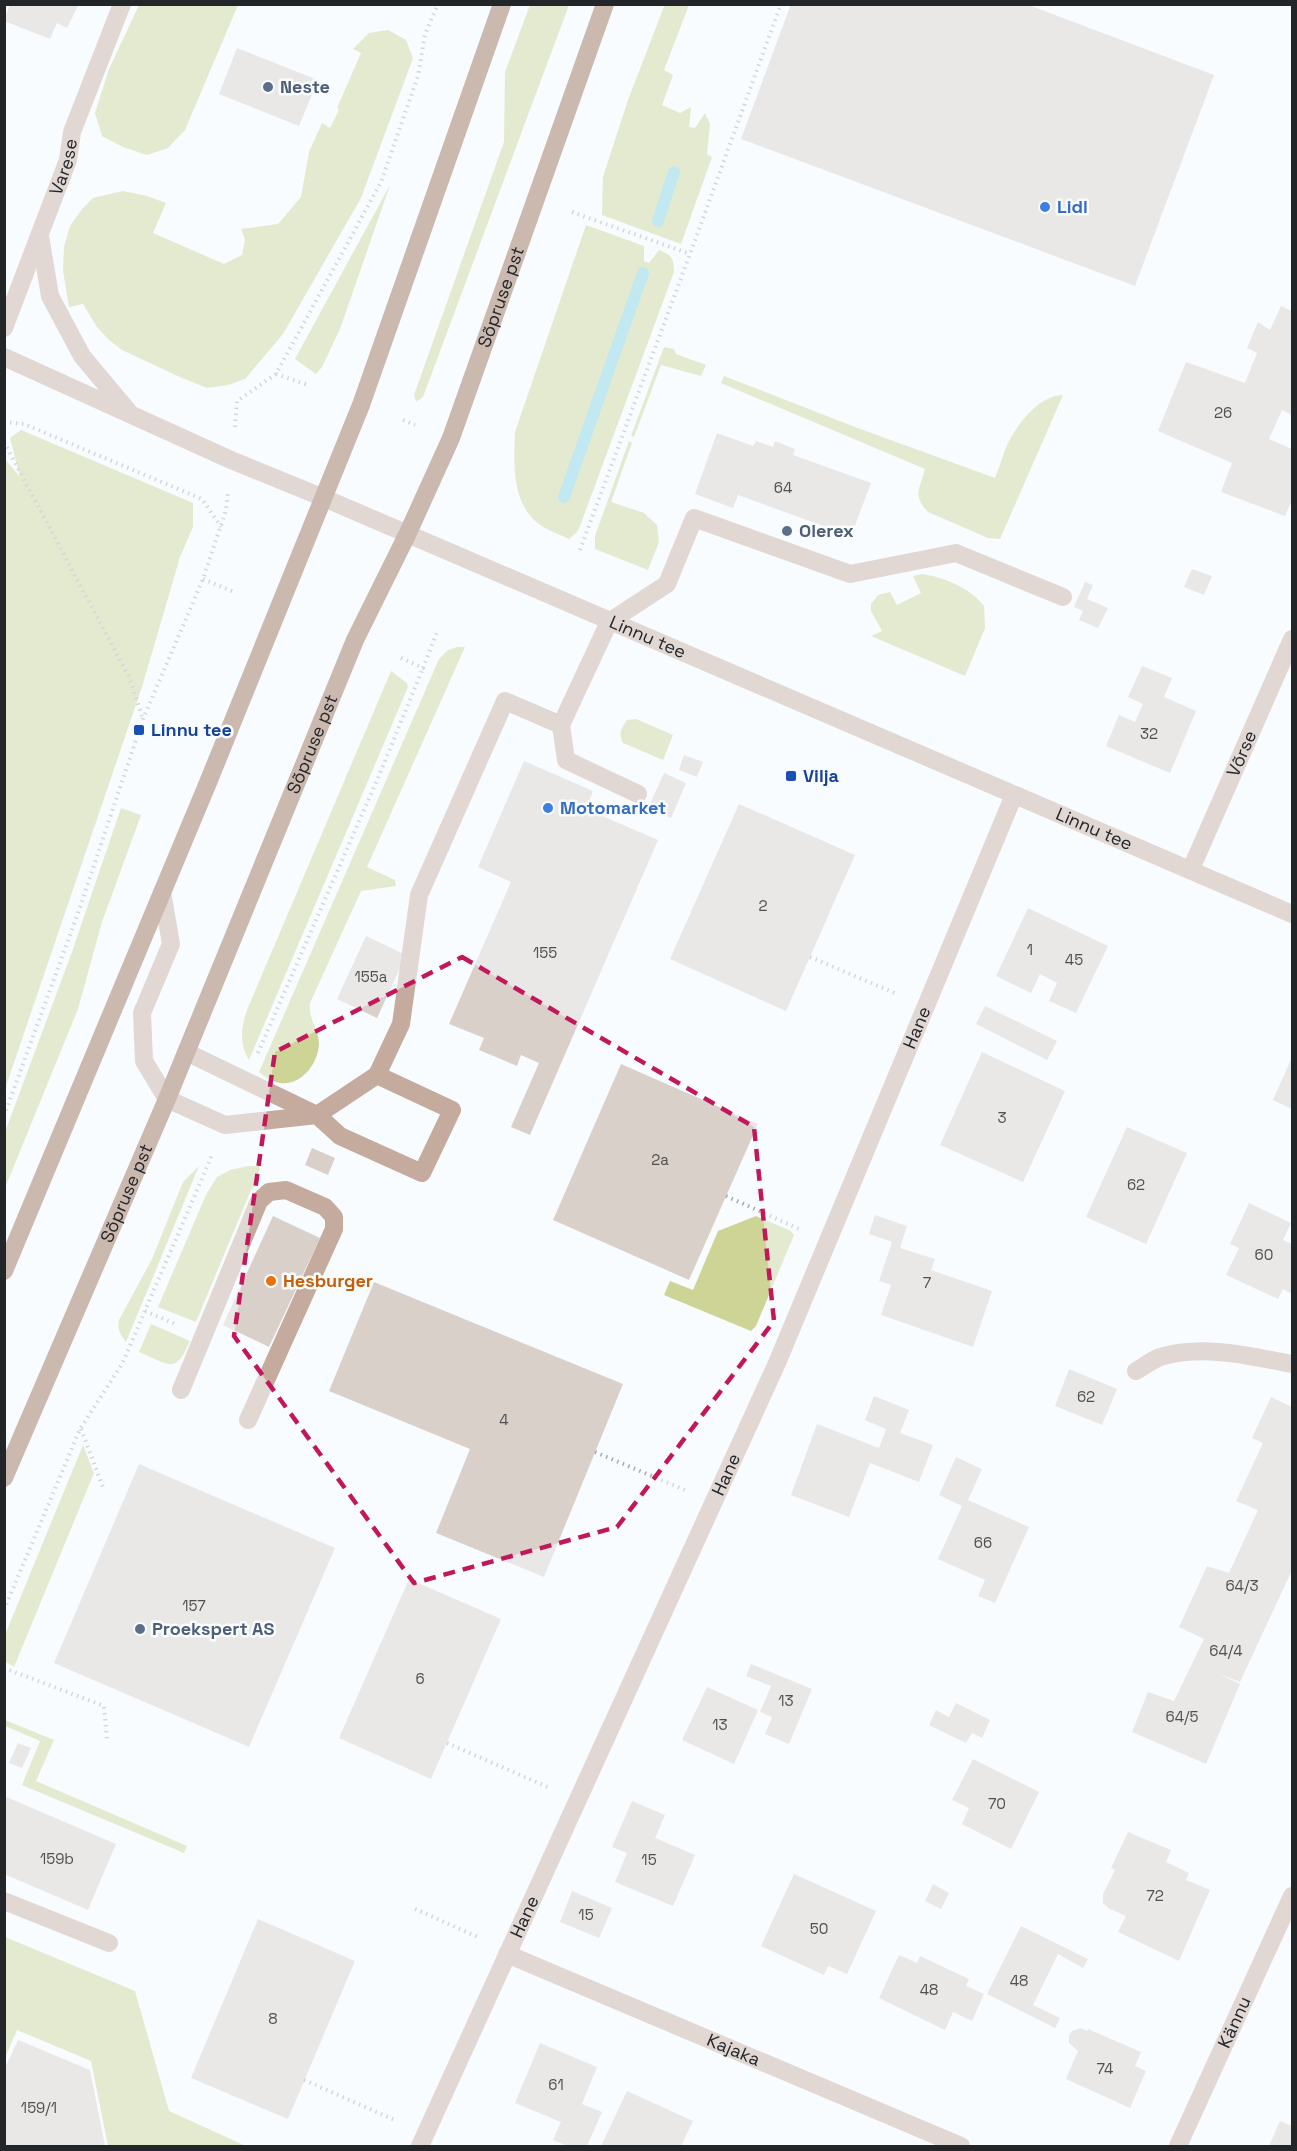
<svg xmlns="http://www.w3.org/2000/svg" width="1297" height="2151" viewBox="0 0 1297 2151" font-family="'Space Grotesk',sans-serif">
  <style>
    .green { fill: #cdd496 }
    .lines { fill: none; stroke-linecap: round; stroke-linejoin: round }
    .stream { stroke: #80d2e1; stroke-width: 12 }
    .building { fill: #dad0ca }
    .path { stroke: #a7abae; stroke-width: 4; stroke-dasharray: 1.5 4.5; stroke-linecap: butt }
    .minor { stroke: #c5ab9d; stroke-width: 18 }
    .major { stroke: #95684e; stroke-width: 18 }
    .marked { fill: none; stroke: #c2185b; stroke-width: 4.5; stroke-dasharray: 12 8; stroke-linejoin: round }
    .service-dot { fill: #5c6f8a; stroke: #f8fcff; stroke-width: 2 }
    .shop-dot { fill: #3f7fe0; stroke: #f8fcff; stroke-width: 2 }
    .transit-dot { fill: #1a4fb4; stroke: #f8fcff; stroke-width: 2 }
    .food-dot { fill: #e8710a; stroke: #f8fcff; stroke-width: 2 }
    .labels { text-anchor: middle; stroke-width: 5; stroke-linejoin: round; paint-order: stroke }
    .number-label { font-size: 15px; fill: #515051 }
    .service-label { font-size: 18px; font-weight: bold; fill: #4e5e75; stroke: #f8fcff; text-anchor: start }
    .street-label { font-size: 18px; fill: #232629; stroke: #f8fcff }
    .shop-label { font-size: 18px; font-weight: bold; fill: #366cbe; stroke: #f8fcff; text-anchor: start }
    .transit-label { font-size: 18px; font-weight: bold; fill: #164399; stroke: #f8fcff; text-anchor: start }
    .food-label { font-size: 18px; font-weight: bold; fill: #c56008; stroke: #f8fcff; text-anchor: start }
  </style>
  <rect width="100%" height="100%" fill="#f8fcff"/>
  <path class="green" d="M665,4L689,5L664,70L673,75L662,105L680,113L691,107L689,127L695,128L705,113L710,124L707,154L712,157L681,244L602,215L603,177L628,100Z
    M139,5H238L185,130L168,148L147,155L123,147L102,136L95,113L109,69Z
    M530,5H569L423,397L416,402L414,395L504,142L505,72Z
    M388,30L406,40L413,58L361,198L283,334L245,379L228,385L207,388L182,378L122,350L109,340L97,327L83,304L69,307L63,271L64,247L70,226L82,209L93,198L123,191L147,196L166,203L153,233L224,264L242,255L245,240L241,229L278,224L301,197L309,152L322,123L330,128L339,110L337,108L361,53L353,49L369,33Z
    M390,185L340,329L322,367L316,374L295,359Z
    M586,225L644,246V261L649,263L659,250C672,255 674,259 674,272L580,526L577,532L569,539C559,534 548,531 539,524C511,503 514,463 515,432Z
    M664,347L674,349L676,354L706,365L701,376L661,365L634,437L631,436Z
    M724,376L855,427L995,478C1000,466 1003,454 1008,443C1018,423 1040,395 1063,395L1000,539L988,538L928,512C912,495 920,489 925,469L721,383Z
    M21,430L193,503V527L180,557L142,687L5,1089L4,458L20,477L10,438Z
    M629,441L632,443L611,502L644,513L657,525L659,542L648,570L595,549V536Z
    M922,574C944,577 970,588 984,606L985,628L965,676L871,636L882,631L871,611V604L878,595L890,592L897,605L921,593L913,576Z
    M457,647H465L367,867L395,880L396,886L361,891L310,1003C308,1020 319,1029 319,1044C318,1064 301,1086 280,1083C271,1081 265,1077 259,1072L439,659L448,650Z
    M391,671L407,683L408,687L249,1060C239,1043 241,1028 247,1010Z
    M636,719L673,735L663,760L623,743C618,733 621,729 627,720Z
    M121,808L141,815L102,922L78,1009L5,1188V1132L72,952Z
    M199,1166L126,1342C120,1334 117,1329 119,1320L152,1259L183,1182Z
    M248,1166H259L257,1184L251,1190L196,1322L158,1307L206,1195L217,1177L230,1170Z
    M756,1216L791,1231L794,1235L756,1326L751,1331L664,1295L670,1281L693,1290L718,1231Z
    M151,1324L190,1341C175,1376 169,1364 139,1352Z
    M83,1445L94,1473L14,1667L5,1661V1635Z
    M5,1720L54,1740L36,1781L187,1846L184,1853L22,1785L40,1741L5,1726Z
    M5,1937L135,1991L169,2111L246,2146H108L91,2061L17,2030L5,2058Z"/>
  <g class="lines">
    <path class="stream" d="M658,221L674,172
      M564,497L643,273"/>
  </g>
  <path class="building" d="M10,4H79L67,28L57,23L50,39L4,21Z
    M791,4H1026L1214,75L1135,286L741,139Z
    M237,48L318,80L299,126L219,94Z
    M1281,306L1292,311V415L1282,410L1269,439L1292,449V500L1285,516L1221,492L1232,463L1158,431L1186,362L1245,383L1257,353L1247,348L1258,322L1270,330Z
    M717,433L753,446L756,441L773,447L775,441L795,449L793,455L871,483L851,536L738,495L733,508L695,494Z
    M1192,569L1212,576L1204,595L1184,587Z
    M1085,582L1093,585L1087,599L1108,608L1098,628L1079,620L1083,611L1074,607Z
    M1142,666L1172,678L1164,697L1196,711L1170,773L1106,746L1119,715L1135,722L1143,704L1128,697Z
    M684,755L703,762L697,777L679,770Z
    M524,761L593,791L586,809L658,840L530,1135L511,1127L539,1063L521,1055L517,1066L479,1050L484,1038L449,1024L511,882L478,867Z
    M664,773L686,783L671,818L648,808Z
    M739,804L855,855L786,1011L670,959Z
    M1028,908L1108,946L1076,1013L1049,1001L1057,983L1040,974L1031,993L996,976Z
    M366,936L406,955L377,1018L337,999Z
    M985,1006L1057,1041L1047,1060L976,1024Z
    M982,1052L1065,1091L1023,1182L940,1145Z
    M1292,1057V1109L1273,1100Z
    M621,1064L758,1124L689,1280L553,1220Z
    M1127,1127L1187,1153L1146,1244L1086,1217Z
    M312,1148L335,1158L328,1175L305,1165Z
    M1249,1203L1291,1223L1283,1240L1292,1244V1261L1291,1265L1292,1266V1294L1283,1289L1278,1299L1226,1275L1239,1248L1230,1244Z
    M875,1215L907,1226L900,1248L935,1259L931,1270L992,1291L973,1347L881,1315L891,1285L879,1281L892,1242L869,1234Z
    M273,1216L320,1238L269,1347L223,1325Z
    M374,1282L623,1384L544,1577L436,1533L470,1449L329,1391Z
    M1069,1369L1117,1389L1102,1425L1055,1406Z
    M874,1396L909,1410L900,1433L933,1445L919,1482L870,1463L849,1517L791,1495L817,1424L879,1448L886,1429L865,1420Z
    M1271,1397L1292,1407V1570L1240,1682L1219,1674L1240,1684L1206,1764L1132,1732L1148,1692L1174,1701L1204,1639L1179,1627L1207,1566L1229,1573L1258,1510L1236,1501L1263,1443L1252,1438Z
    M956,1457L982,1469L968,1500L1029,1527L995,1603L978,1596L985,1580L938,1559L962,1506L939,1495Z
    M139,1464L335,1548L249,1747L54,1663Z
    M409,1579L501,1619L431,1779L339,1738Z
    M751,1664L812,1689L789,1744L765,1734L772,1717L760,1712L771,1686L746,1676Z
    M707,1687L758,1710L734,1764L682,1740Z
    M956,1703L990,1720L982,1738L972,1733L966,1743L929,1725L936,1710L949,1717Z
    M18,1743L31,1748L22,1768L9,1763Z
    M973,1759L1039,1792L1011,1849L962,1824L969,1808L952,1800Z
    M4,1796L116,1844L88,1910L4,1874Z
    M632,1801L665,1815L655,1838L695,1855L673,1906L615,1882L627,1853L612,1847Z
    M1128,1832L1171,1850L1166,1862L1189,1873L1186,1880L1210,1890L1179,1961L1118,1932L1126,1916L1110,1909L1103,1903V1894L1115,1870L1111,1868Z
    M794,1874L876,1911L847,1974L828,1966L824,1975L761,1946Z
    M933,1884L949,1893L941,1909L925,1901Z
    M572,1891L612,1908L599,1938L560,1922Z
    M258,1919L355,1961L288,2119L191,2078Z
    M1021,1926L1088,1959L1083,1968L1058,1954L1033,2005L1060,2018L1055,2028L987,1994Z
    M899,1955L917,1963L920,1956L969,1979L966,1986L984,1994L972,2021L953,2012L945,2030L879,1998Z
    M1081,2028L1087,2031L1088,2029L1141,2052L1135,2066L1146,2071L1130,2108L1066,2079L1078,2051L1069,2043V2035L1072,2031Z
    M18,2040L90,2070L105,2146H4V2070Z
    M540,2043L597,2067L582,2104L602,2112L587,2146H568L553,2140L561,2122L515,2103Z
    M627,2091L693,2121L681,2146H601Z
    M1280,2121L1292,2126V2146H1269Z"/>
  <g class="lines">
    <path class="path" d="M572,212L690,254
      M276,374L308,385
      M403,420L415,425
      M4,422L24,424L202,499L221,527
      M235,427L237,401L276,374L381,182L418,76L425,34L438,4
      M4,442L129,677L143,719
      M580,550L690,254L781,4
      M203,579L234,592
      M401,658L423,668L437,632
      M810,957L897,994
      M258,1053L378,778L423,668
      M4,1116L78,913L143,719L203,579L226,510L228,491
      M726,1196L799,1229
      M145,1311L175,1324
      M81,1429L104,1490
      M595,1452L685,1490
      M4,1610L80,1429L122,1364L213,1153
      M4,1668L104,1706L107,1739
      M447,1743L550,1788
      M415,1909L480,1938
      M304,2080L397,2121"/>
    <g class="minor">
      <path d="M40,236L50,296L82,356L128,411"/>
      <path id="s1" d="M4,328L68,160L72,132L122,4"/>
      <path id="s2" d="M4,357L231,460L324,498L1292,914"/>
      <path d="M561,725L566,760L638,794"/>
      <path id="s3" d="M1191,869L1292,639"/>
      <path d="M162,892L171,944L142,1013L144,1061L167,1099L225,1125L317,1115L377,1075L401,1024L419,895L505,701L561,725L609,622L667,584L694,518L850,574L956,553L1063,597"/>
      <path d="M186,1052L317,1115L340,1136L422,1173L452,1110L377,1075"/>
      <path d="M1136,1371C1143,1367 1152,1360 1160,1357C1203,1344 1250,1356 1292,1364"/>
      <path d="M181,1390L259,1201L269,1192L286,1190L325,1207L334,1217V1229L248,1420"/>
      <path d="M4,1901L109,1943"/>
      <path id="s4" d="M507,1954L961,2146"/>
      <path id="s5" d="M420,2146L777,1363L1014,795"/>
      <path id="s6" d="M1178,2146L1292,1896"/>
    </g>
    <g class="major">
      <path d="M4,1271L207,785L361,405L502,4"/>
      <path id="s7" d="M4,1478L167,1099L355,640L407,535L451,438L605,4"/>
    </g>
  </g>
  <path d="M0 0H1297V2151H0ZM462,957L754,1127L774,1321L617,1527L414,1583L234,1336L275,1052Z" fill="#f8fcff" fill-opacity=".55" fill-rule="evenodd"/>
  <path class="marked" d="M462,957L754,1127L774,1321L617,1527L414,1583L234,1336L275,1052Z"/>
  <g class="service-dot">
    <circle cx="268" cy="87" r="6"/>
    <circle cx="787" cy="531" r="6"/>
    <circle cx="140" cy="1629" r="6"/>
  </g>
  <g class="shop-dot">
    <circle cx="1045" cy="207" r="6"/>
    <circle cx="548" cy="808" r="6"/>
  </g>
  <g class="transit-dot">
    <rect x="133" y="724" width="12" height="12" rx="3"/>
    <rect x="785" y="770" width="12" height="12" rx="3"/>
  </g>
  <circle class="food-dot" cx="271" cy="1281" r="6"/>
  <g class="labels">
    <g class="number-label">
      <text x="1223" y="418">26</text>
      <text x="783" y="493">64</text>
      <text x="1149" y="739">32</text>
      <text x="763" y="911">2</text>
      <text x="1030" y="955">1</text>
      <text x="545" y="958">155</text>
      <text x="1074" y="965">45</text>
      <text x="371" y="982">155a</text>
      <text x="1002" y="1123">3</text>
      <text x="660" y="1165">2a</text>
      <text x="1136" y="1190">62</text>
      <text x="1264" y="1260">60</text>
      <text x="927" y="1288">7</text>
      <text x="1086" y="1402">62</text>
      <text x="504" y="1425">4</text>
      <text x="983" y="1548">66</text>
      <text x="1242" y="1591">64/3</text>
      <text x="194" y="1611">157</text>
      <text x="1226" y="1656">64/4</text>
      <text x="420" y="1684">6</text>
      <text x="786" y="1706">13</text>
      <text x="1182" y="1722">64/5</text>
      <text x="720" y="1730">13</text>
      <text x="997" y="1809">70</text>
      <text x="57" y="1864">159b</text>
      <text x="649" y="1865">15</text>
      <text x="1155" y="1901">72</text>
      <text x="586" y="1920">15</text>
      <text x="819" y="1934">50</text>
      <text x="1019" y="1986">48</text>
      <text x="929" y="1995">48</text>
      <text x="273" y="2024">8</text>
      <text x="1105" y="2074">74</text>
      <text x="556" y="2090">61</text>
      <text x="39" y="2113">159/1</text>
    </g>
    <g class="service-label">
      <text x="280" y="93">Neste</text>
      <text x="799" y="537">Olerex</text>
      <text x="152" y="1635">Proekspert AS</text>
    </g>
    <g class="street-label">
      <text dy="6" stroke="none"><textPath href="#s1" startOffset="172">Varese</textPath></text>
      <text dy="6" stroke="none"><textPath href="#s7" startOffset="1282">Sõpruse pst</textPath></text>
      <text dy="6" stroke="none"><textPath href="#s2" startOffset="702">Linnu tee</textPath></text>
      <text dy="6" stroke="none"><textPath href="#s7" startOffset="796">Sõpruse pst</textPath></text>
      <text dy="6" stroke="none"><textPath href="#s3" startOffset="126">Võrse</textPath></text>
      <text dy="6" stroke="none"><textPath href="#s2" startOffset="1188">Linnu tee</textPath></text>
      <text dy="6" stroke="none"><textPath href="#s5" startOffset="1224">Hane</textPath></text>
      <text dy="6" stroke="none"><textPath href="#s7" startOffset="310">Sõpruse pst</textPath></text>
      <text dy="6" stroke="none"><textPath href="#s5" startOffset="738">Hane</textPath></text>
      <text dy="6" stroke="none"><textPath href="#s5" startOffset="252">Hane</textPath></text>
      <text dy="6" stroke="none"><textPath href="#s6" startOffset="136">Kännu</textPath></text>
      <text dy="6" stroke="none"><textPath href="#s4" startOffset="246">Kajaka</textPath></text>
    </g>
    <g class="shop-label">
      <text x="1057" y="213">Lidl</text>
      <text x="560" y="814">Motomarket</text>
    </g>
    <g class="transit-label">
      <text x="151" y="736">Linnu tee</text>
      <text x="803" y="782">Vilja</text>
    </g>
    <g class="food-label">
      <text x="283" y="1287">Hesburger</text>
    </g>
  </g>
  <rect width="1297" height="2151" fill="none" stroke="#232629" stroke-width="12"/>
</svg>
